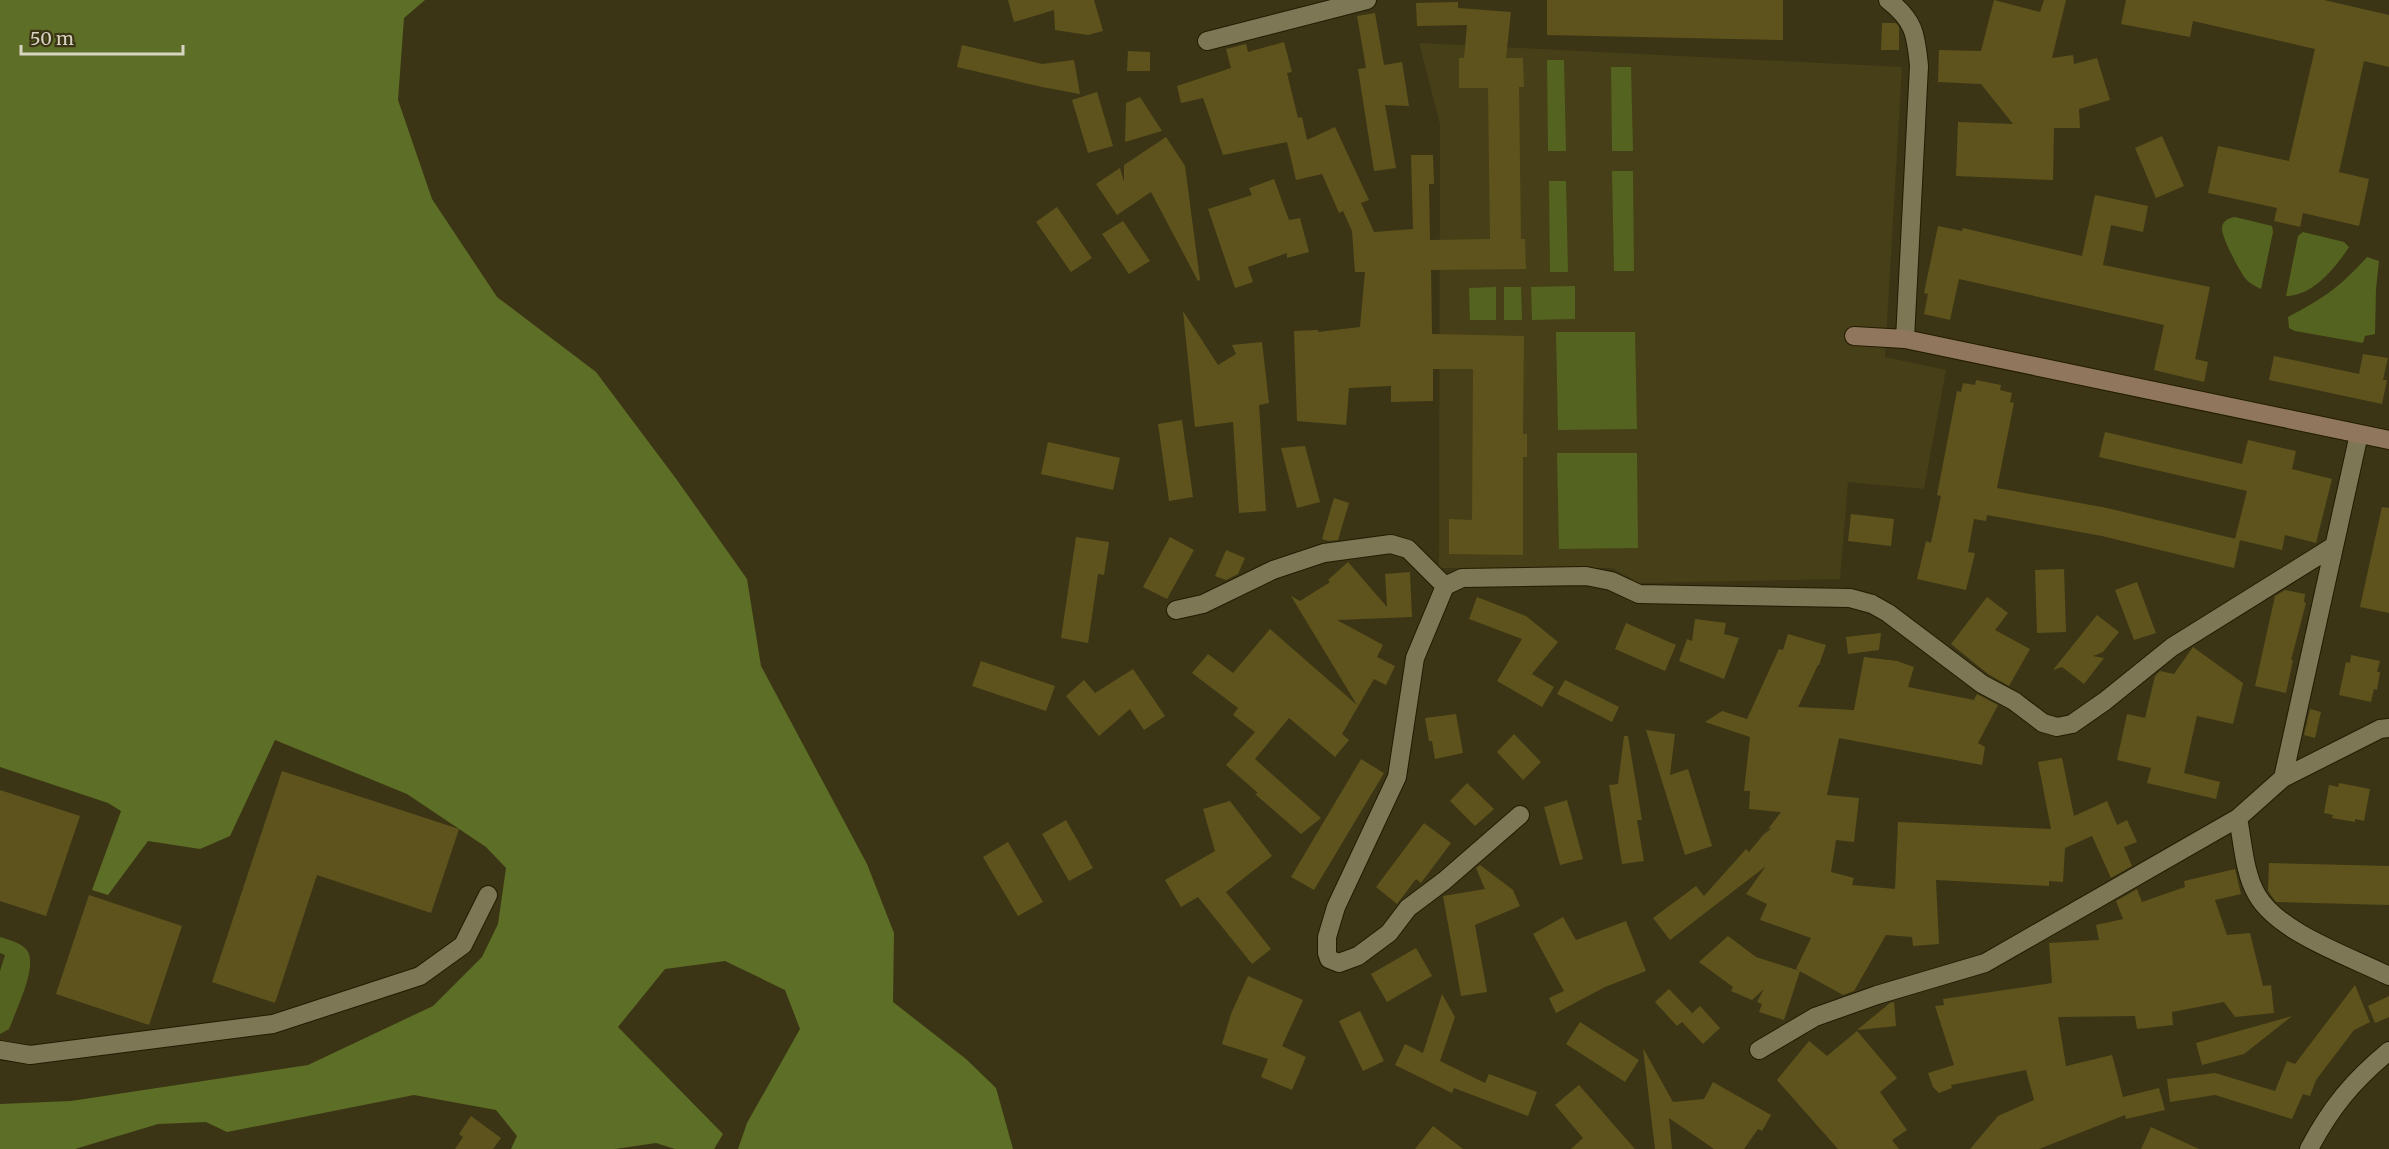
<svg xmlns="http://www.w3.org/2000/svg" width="2389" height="1149" viewBox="0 0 2389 1149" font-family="Merriweather,serif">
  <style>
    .built { fill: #473f17 }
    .green { fill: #54631f }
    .forest { fill: #5d6e26 }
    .building { fill: #5e531d }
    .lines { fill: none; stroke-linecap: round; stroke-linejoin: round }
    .minor-casing { stroke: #221c00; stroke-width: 20 }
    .secondary-casing { stroke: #221c00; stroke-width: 20 }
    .minor { stroke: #7e7756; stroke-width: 18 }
    .secondary { stroke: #90765c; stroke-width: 18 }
  </style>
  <rect width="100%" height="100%" fill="#3b3515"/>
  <path class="built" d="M1419,43L1902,67L1885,357L1946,370L1924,489L1848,482L1840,579L1639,583L1612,568H1439L1440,124Z"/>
  <path class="green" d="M1547,60H1564L1566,151H1548Z
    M1611,67H1631L1633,151H1612Z
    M1633,171L1634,271H1614L1612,171Z
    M1549,181H1566L1568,272H1550Z
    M2235,217L2272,226L2273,232L2261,289C2255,286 2249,283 2245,278C2239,270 2222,238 2222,229C2222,221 2228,218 2235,217Z
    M2303,232L2344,242L2349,247C2335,268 2313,296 2286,296L2298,236Z
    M2367,257L2379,261L2376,289L2375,334L2365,336L2363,343L2295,331L2289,328L2288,317C2324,298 2340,287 2367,257Z
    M1575,286V319L1532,320L1531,287Z
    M1496,287V320H1470L1469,288Z
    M1504,287H1521L1522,320H1504Z
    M1556,332H1635L1637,429L1558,430Z
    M1557,453H1637L1638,548L1559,549Z
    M0,937C9,940 19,942 26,949C39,963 18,1005 12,1022L9,1029L0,1034V971L5,955L0,953Z"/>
  <path class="forest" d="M0,0H425L404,18L398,100L432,199L497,297L596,372L677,480L747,579L761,666L867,864L894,933L893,1002L966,1059L996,1088L1013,1149H738L747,1123L800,1029L785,990L725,961L665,969L618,1027L723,1134L714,1149H675L656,1143L615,1149H511L517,1136L496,1110L414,1095L227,1132L206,1122L158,1124L75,1149H0V1104L71,1101L308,1065L433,1006L482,957L498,924L506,868L486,847L407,794L275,740L230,836L200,849L148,841L108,895L92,890L121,811L108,803L0,767Z"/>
  <path class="building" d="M1008,0H1094L1103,31L1088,35L1055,30L1054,10L1014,22Z
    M1547,0H1783V40L1547,35Z
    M1994,0L2040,12L2044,0H2066L2052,58L2073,55L2074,64L2097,58L2110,100L2079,109L2080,128H2054L2053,180L1956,176L1958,122L2013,124L1981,84L1938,82L1939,50L1981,51Z
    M2126,0H2324L2389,15V67L2364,61L2339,172L2369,179L2359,226L2303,213L2300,227L2274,221L2277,208L2208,193L2218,146L2289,161L2315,49L2193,21L2190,37L2121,24Z
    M1458,2V8L1511,12L1506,58H1523L1524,87H1519L1521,239H1525L1526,269L1431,270L1432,334L1524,336L1523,434H1527V457H1523V555L1449,554V519L1472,520L1473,369H1433V401L1391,402V386L1349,388L1346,425L1297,421L1294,331L1318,330V332L1360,327L1365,272H1355L1352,231L1343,211L1339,213L1322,174L1296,180L1287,142L1223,155L1203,98L1181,103L1177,86L1231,68L1226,49L1246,44L1248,52L1284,42L1292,72L1287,73L1298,118L1302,117L1307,140L1335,127L1369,200L1361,203L1374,232L1413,229L1411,155H1433L1434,184H1429L1430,240L1490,239L1488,88H1459V58H1464L1467,25L1417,26L1416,3Z
    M1375,13L1384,65L1402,62L1409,106L1385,105L1396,168L1374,171L1358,69L1366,68L1357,16Z
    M1882,23H1896L1899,27V50H1881Z
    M962,45L1042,64L1074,60L1080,94L1042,87L957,67Z
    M1128,51L1150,52V71H1127Z
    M1097,92L1113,146L1088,153L1072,100Z
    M1140,97L1162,131L1125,142L1126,103Z
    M2162,136L2184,186L2156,198L2135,148Z
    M1166,137L1185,166L1200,280L1198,281L1151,192L1117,215L1096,184L1120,168L1124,182V165Z
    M1274,179L1289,220L1300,218L1309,252L1287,258V253L1248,267L1253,282L1235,288L1208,209L1252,195L1249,188Z
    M2095,195L2148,206L2143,232L2111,225L2103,265L2210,287L2195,359L2208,362L2204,382L2154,370L2164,325L1959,279L1950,320L1924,314L1928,294L1924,293L1938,226L1962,231L1963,228L2082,256Z
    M1057,207L1092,258L1071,272L1036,222Z
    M1123,221L1150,261L1129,274L1102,234Z
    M1183,311L1218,365L1236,354L1232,345L1262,342L1269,403L1259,405L1266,511L1239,513L1233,422L1195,427Z
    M2363,354L2388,358L2383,380H2387L2382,404L2269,380L2274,356L2359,374Z
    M1976,380L2001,385L2000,390L2012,393L2010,402L2014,403L1997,488L2107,508L2240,540L2234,568L2102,536L1987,515L1986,521L1974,519L1968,552L1975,553L1966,590L1917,579L1926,541L1931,543L1941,496L1937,495L1957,391L1961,392L1963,383L1975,385Z
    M1182,420L1193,497L1169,501L1158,424Z
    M2105,432L2242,464L2248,440L2296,451L2292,469L2332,479L2316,543L2285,535L2282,550L2235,539L2247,491L2099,457Z
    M1048,442L1120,458L1113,490L1041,474Z
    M1305,446L1320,502L1297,508L1281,448Z
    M1334,498L1349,503L1338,540L1328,541L1322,539Z
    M2382,507L2389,508V613L2360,607Z
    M1851,514L1894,519L1891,546L1848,541Z
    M1076,537L1109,542L1104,575L1098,574L1088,643L1061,638Z
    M1170,537L1194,550L1167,599L1143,587Z
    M1226,550L1245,558L1238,574L1226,580L1215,576Z
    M1348,562L1387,607L1385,574L1410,572L1412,617L1337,620L1383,645L1377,657L1395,666L1386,685L1374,679L1342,734L1349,740L1335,757L1289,718L1255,759L1321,818L1301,834L1255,794L1258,793L1226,765L1255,732L1233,715L1238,708L1192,673L1208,654L1233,673L1270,629L1357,705L1291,596L1300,601L1330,582L1328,580Z
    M2064,569L2066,632L2037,633L2035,570Z
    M2137,582L2156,633L2134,640L2115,590Z
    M2285,590L2305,594L2304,602L2306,603L2291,660H2293L2286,693L2255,686L2275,596Z
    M1477,597L1526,616L1558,642L1532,674L1554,687L1542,707L1497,681L1522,639L1469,619Z
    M1987,597L2008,613L1995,630L2030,649L2009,686L1988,674L1951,644Z
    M2097,615L2119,632L2103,652L2093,656L2104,658L2084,684L2062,667L2053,670Z
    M1695,619L1726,623L1724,634L1739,638L1724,679L1679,661L1687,639L1692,641Z
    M1626,623L1676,645L1665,671L1615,649Z
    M1881,633L1879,650L1848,654L1846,637Z
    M1788,634L1826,645L1819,665H1818L1798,707L1854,710L1864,657L1897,661L1914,667L1908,687L1974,700L1977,694L1998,705L1978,743L1985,747L1982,765L1839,738L1827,795L1859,798L1854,842L1836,840L1831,872L1854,878L1852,885L1895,889L1898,822L2051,829L2038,762L2062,758L2074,816L2107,801L2117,825L2127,820L2137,842L2124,847L2132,866L2111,878L2092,836L2065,848L2063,882L2049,881V886L1936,880L1939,944L1913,946L1912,937L1886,935L1854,991L1843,995L1796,969L1811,938L1760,920L1767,904L1746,894L1766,866L1670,940L1653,918L1696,886L1704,896L1746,849L1749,852L1764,834L1772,828L1768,829L1781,812L1749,809L1750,791H1744L1750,737L1705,722L1722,711L1747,719L1779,649L1783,650Z
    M2193,647L2243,683L2233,724L2197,716L2184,773L2220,782L2216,799L2147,783L2151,768L2117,760L2127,714L2145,718L2155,676L2160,671L2174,674Z
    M2351,655L2380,661L2377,672H2380L2377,690L2374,689L2371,702L2339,695L2346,662L2350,663Z
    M981,661L1055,686L1046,711L972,686Z
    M1133,669L1165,716L1144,730L1130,709L1099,736L1066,696L1084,680L1095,693Z
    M1565,680L1619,707L1612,722L1557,694Z
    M2310,709L2321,712L2315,738L2304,735Z
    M1456,714L1463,753L1435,759L1432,741H1429L1425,718Z
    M1646,730L1675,734L1670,775L1688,769L1712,846L1685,855Z
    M1514,734L1541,762L1523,780L1497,752Z
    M1624,736H1628L1642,820H1637L1644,861L1622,864L1609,785L1618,784Z
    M1361,759L1384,773L1314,890L1291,877Z
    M282,771L459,829L431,913L317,875L275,1003L212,982Z
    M1467,783L1494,809L1475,826L1450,801Z
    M2339,783L2370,789L2364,821L2355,819V822L2332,818L2333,815L2324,813L2329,785L2338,787Z
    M0,790L80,816L46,916L0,901Z
    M1567,800L1583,859L1560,865L1544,807Z
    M1230,801L1272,856L1226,892L1271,949L1252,964L1198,897L1181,907L1165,880L1215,851L1203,809Z
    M1066,820L1093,868L1069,881L1042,834Z
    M1424,823L1451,843L1421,883L1416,879L1397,904L1376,887Z
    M1008,842L1043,902L1018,916L983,857Z
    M2269,863L2389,866V905L2276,902L2268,891Z
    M1480,865L1513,890L1520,906L1475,925L1487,992L1461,996L1443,896L1485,889L1476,868Z
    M2235,869L2241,894L2215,900L2227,935L2250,933L2263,986L2271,985L2274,1013L2235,1017L2224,1002L2172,1012L2173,1025L2137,1029L2135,1016L2058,1017L2066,1066L2112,1055L2123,1097L2159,1088L2165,1110L2126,1119L2125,1115L2039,1149H1970L1998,1116L2034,1100L2026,1070L1951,1085L1952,1088L1939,1093L1933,1087L1928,1073L1954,1065L1935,1006L1944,1005L1943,999L2052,983L2049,943L2099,940L2096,925L2123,919L2116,901L2137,889L2142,902L2185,887L2184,881Z
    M89,895L182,926L149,1025L56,994Z
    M1563,917L1576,940L1626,921L1646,971L1605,987L1556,1013L1549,998L1564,991L1533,934Z
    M1728,936L1756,957L1800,971L1784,1020L1759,1012L1762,1004L1757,1002L1764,989L1752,1000L1731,991L1733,987L1699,962Z
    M1416,948L1432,976L1387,1002L1371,974Z
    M1248,976L1303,1000L1282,1046L1306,1057L1292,1090L1261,1077L1268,1059L1222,1044L1231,1014Z
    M2355,985L2370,1022L2354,1030L2316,1080L2310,1096L2303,1094L2292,1119L2215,1095L2170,1102L2167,1079L2215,1073L2275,1091L2287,1061L2295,1064Z
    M1669,989L1692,1013L1688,1017L1700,1006L1720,1028L1703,1044L1682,1022L1677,1026L1655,1002Z
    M1442,994L1455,1017L1440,1061L1485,1083L1489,1074L1537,1092L1528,1116L1454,1088L1452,1093L1395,1065L1405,1044L1423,1053Z
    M2389,996V1017L2375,1023L2368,1006Z
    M1894,1002L1896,1026L1857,1030L1890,1003Z
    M1360,1011L1384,1061L1363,1071L1339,1021Z
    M2292,1016L2244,1054L2202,1065L2196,1043Z
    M1580,1022L1639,1060L1625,1082L1566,1044Z
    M1857,1031L1897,1078L1880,1092L1907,1130L1892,1140L1899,1149H1838L1777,1080L1809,1041L1827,1056Z
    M1643,1048L1673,1102L1704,1099L1713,1082L1771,1115L1762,1131L1758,1129L1744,1149H1714L1669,1118L1672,1149H1655Z
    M1579,1085L1635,1149H1571L1583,1138L1555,1105Z
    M471,1116L501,1138L493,1149H455L463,1137L459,1134Z
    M1433,1126L1463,1149H1415Z
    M2151,1127L2199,1149H2141Z"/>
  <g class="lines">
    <g class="minor-casing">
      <path id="minor" d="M1888,0C1914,20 1916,34 1919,66L1905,339
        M1207,41L1367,0
        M1445,586L1462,578L1586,576L1611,581L1639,594L1850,598L1872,604L1888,613L1982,684L2014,701L2043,723L2057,727L2072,724L2105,701L2172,647L2334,546
        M1176,610L1203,604L1273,570L1324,553L1391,544L1408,549L1445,586L1415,658L1397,777L1336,907L1327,937V953L1329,959L1339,963L1358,956L1389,933L1408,908L1444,881L1520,815
        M2283,778L2359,434
        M2238,818C2243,843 2244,873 2257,895C2279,933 2349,956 2389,976
        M0,1050L30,1055L273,1024L420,976L463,945L488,895
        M1759,1050L1815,1017L1877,995L1985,963L2238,818L2283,778L2380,729L2389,728
        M2309,1149C2331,1107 2353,1081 2389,1051"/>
    </g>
    <g class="secondary-casing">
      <path id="secondary" d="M1854,336L1905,339L2389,440"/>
    </g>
    <use href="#minor" class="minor"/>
    <use href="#secondary" class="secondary"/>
  </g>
  <path d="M21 45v9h162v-9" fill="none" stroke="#d7d4c2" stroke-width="3"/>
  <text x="30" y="45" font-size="18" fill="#d7d4c2" stroke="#3b3515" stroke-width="4.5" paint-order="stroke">50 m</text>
</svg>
